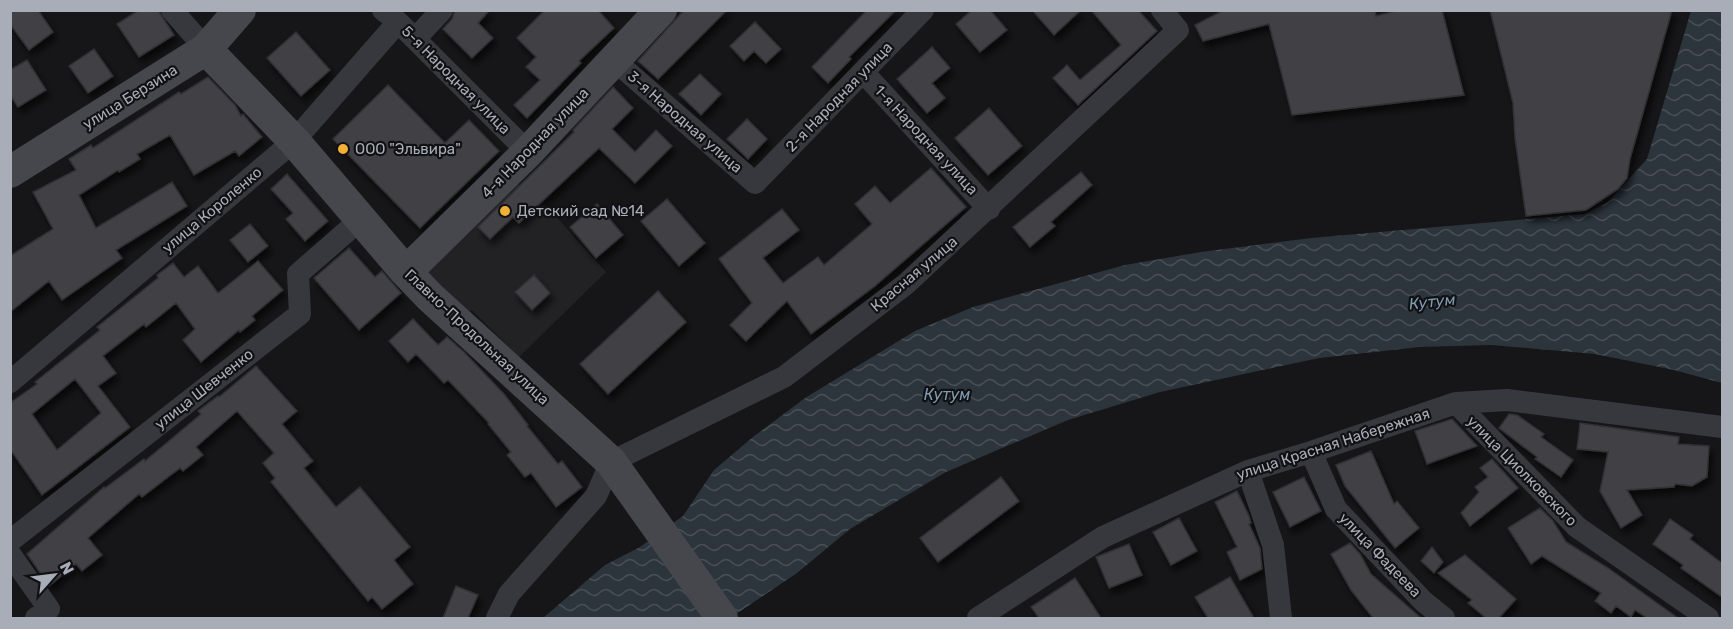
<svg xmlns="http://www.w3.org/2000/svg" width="1733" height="629" viewBox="0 0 1733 629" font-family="Rubik,sans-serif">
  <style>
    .built { fill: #222225 }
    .water { fill: url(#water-waves) }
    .building { fill: #404145; stroke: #303034; stroke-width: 1.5; fill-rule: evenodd; filter: url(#shadow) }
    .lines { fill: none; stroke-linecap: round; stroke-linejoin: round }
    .street { stroke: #37383d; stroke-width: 22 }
    .secondary { stroke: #45474d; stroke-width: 32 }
    .poi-dot { fill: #f2b134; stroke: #111113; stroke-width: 2 }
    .labels { text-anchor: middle; stroke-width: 4.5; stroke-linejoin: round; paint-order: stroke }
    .street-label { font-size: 15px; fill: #a8adb8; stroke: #111113 }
    .poi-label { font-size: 15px; fill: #a8adb8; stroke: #111113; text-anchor: start }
    .water-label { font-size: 16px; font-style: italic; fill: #7f9bb3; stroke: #111113 }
  </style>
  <defs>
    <pattern id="water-waves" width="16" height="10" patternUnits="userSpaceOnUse" patternTransform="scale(1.5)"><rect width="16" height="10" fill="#2c353c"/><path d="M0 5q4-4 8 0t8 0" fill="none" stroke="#485056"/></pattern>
    <filter id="shadow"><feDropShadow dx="3.5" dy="6" stdDeviation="3" flood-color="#0009"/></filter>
  </defs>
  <rect width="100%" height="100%" fill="#161618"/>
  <path class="built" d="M513,179L519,185L524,181L606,272L519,357L472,310L462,318L426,282L425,265Z"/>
  <path class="water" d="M1691,11H1722V383L1674,370L1595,354L1491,345L1420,347L1319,358L1160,392L1068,420L946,472L850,529L797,573L730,618H543L605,565L640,547L683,516L714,470L753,437L805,398L915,331L973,307L1125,265L1201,252L1311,238L1585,214L1608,202L1647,159Z"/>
  <path class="building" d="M10,10H38L53,32L29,50L10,24Z
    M139,10H158L174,35L139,57L117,24Z
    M455,10H490L478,23L493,38L472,58L443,29L452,19Z
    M545,10H598L614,28L579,61L581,63L527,118L514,105L540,80L526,67L536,57L517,38Z
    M684,10H727L658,79L638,61Z
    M867,10H896L849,57L851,59L828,83L812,67Z
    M972,10H990L1007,30L980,52L956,24Z
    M1032,10H1081L1054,35Z
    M1091,10H1138L1157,31L1078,105L1053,78L1067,65L1080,80L1121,45Z
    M1224,10H1375L1376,16L1399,10H1442L1464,95L1292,115L1269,24L1203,41L1195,25Z
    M1490,10H1672L1630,159L1627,178L1618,189L1586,210L1526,216L1515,138L1513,103Z
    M755,22L781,49L766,63L754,51L744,61L730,46Z
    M296,32L330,70L301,96L267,58Z
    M932,47L950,68L932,83L945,98L927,113L897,79Z
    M94,49L113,76L88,93L69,66Z
    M27,60L46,90L18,107L10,95V70Z
    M700,74L721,94L701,115L679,94Z
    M208,77L235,105L241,116L243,114L262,137L239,156L235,151L194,175L170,135L137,154L140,159L119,172L118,170L79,195L96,228L172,182L187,206L116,250L122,258L62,300L49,281L10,312V256L53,229L33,192L76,170L69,159L91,145L93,148L179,92L181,94Z
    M388,85L445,143L469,120L499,151L420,228L333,139Z
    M613,87L633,108L612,129L635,152L656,130L672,146L635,183L599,148L519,223L513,217L490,239L478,227L574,132L573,130Z
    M989,108L1022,146L988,175L955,138Z
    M747,119L767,139L748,159L727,139Z
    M931,168L966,207L875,286L811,334L787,301L746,341L730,325L752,303L719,259L782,209L799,230L763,258L783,283L818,257L824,265L872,224L855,204L875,186L890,203Z
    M1081,172L1092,185L1051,222L1055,226L1030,247L1013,227Z
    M287,174L328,221L305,241L286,219L293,213L271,189Z
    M667,199L705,243L679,266L641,221Z
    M597,204L623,235L596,258L570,227Z
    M250,224L268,246L248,262L230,240Z
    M349,248L375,277L382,271L401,293L359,330L314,278Z
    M258,261L283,290L252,316L255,320L240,332L239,330L201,362L183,340L195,329L176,303L146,327L144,324L103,356L116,373L98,386L130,427L42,495L10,449V403L37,384L35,382L100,330L97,327L158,278L157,275L173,263L184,277L198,266L218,293ZM75,379L101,413L57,450L32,414Z
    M534,275L550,293L532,310L515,292Z
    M658,291L686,322L608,394L580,364Z
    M413,319L438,345L447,337L464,352L504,394L528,425L527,426L558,464L562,461L582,487L556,507L531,473L525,477L507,455L511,452L488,424L489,423L448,380L444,383L416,354L408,362L389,341Z
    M256,366L297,411L282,424L313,461L304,468L336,507L360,487L410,547L394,560L413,584L382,609L372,597L368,601L271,482L275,478L263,463L274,453L237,411L196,447L203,455L183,471L180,468L142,497L139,494L88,538L102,555L82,571L76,564L49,586L27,554L104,487L105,488L144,459L145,461L201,414L198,411L218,396L219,397Z
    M1509,414L1517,415L1544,434L1541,437L1573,460L1561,477L1535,459L1537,457L1499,428Z
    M1452,419L1477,446L1427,464L1415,431Z
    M1580,423L1679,437L1678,444L1709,446L1707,477L1692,486L1675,484L1674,487L1627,490L1642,515L1621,528L1600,491L1608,452L1577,449Z
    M1371,451L1394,504L1397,501L1419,528L1395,548L1345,486L1336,465Z
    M1492,459L1518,488L1470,526L1461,513L1479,492L1475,487L1488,477L1480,468Z
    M1001,477L1019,501L938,562L920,538Z
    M1304,477L1321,511L1290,527L1273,492Z
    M1237,491L1249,516L1251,523L1249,524L1260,548L1262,569L1240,580L1227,552L1237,547L1215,502Z
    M1540,508L1553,521L1566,542L1608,568L1678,618H1647L1635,610L1631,617L1616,606L1611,613L1595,601L1601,593L1542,556L1531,564L1508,528Z
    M1179,518L1197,551L1171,565L1153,532Z
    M1670,519L1693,535L1690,539L1722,563V597L1681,568L1683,565L1653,544Z
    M1350,543L1360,554L1371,574L1421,618H1373L1351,590L1331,554Z
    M1129,544L1142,575L1109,588L1096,557Z
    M1432,547L1443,562L1434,573L1421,561Z
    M1465,555L1516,599L1499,618H1486L1468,603L1472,600L1438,573Z
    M1230,577L1254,618H1208L1195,597Z
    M1075,578L1101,618H1039L1031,607Z
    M456,586L478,595L468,618H443Z"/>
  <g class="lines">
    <path class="street" d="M172,10L206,49
      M383,10L398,22L528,152
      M415,39L442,10
      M615,61L755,183L923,10
      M863,72L989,209
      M10,382L294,141L398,22
      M1456,403L1577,527L1708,618
      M1311,452L1336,509L1423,601L1444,618
      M1248,471L1273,545L1281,618
      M10,541L300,314L298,274L361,219
      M10,554L49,609L36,618
      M497,618L509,594L596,496L611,462L784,377L906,284L1178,30L1162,10
      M978,618L1103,537L1248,471L1311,452L1456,403L1507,400L1722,427"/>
    <path class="secondary" d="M206,49L294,141L406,272L430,297L611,462L722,618
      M10,172L206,49L240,10
      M406,272L528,152L661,10"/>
  </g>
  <g class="poi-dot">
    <circle cx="343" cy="149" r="6"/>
    <circle cx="505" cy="211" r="6"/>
  </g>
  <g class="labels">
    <g class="street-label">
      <text transform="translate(456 80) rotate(45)" y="5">5-я Народная улица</text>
      <text transform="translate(130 97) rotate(-32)" y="5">улица Берзина</text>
      <text transform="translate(839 97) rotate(-46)" y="5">2-я Народная улица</text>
      <text transform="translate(685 122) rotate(41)" y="5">3-я Народная улица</text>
      <text transform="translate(926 140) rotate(47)" y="5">1-я Народная улица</text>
      <text transform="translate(535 143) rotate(-46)" y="5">4-я Народная улица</text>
      <text transform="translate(212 210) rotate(-40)" y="5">улица Короленко</text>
      <text transform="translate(914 274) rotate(-40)" y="5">Красная улица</text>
      <text transform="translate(477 337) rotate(43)" y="5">Главно-Продольная улица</text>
      <text transform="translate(204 389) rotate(-38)" y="5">улица Шевченко</text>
      <text transform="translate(1333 444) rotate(-18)" y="5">улица Красная Набережная</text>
      <text transform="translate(1522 471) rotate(45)" y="5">улица Циолковского</text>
      <text transform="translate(1380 555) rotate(46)" y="5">улица Фадеева</text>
    </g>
    <g class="poi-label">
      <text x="355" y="154">ООО "Эльвира"</text>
      <text x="517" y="216">Детский сад №14</text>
    </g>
    <g class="water-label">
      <text transform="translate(1432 301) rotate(-6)" y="6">Кутум</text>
      <text x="947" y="400">Кутум</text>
    </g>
  </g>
  <rect width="1733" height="629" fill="none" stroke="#a8adb8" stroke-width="24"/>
  <g transform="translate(54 575) rotate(62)" stroke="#111113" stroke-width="4.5" paint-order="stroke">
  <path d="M0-4.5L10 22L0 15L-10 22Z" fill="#a8adb8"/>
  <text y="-9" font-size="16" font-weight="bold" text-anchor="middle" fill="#a8adb8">N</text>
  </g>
</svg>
